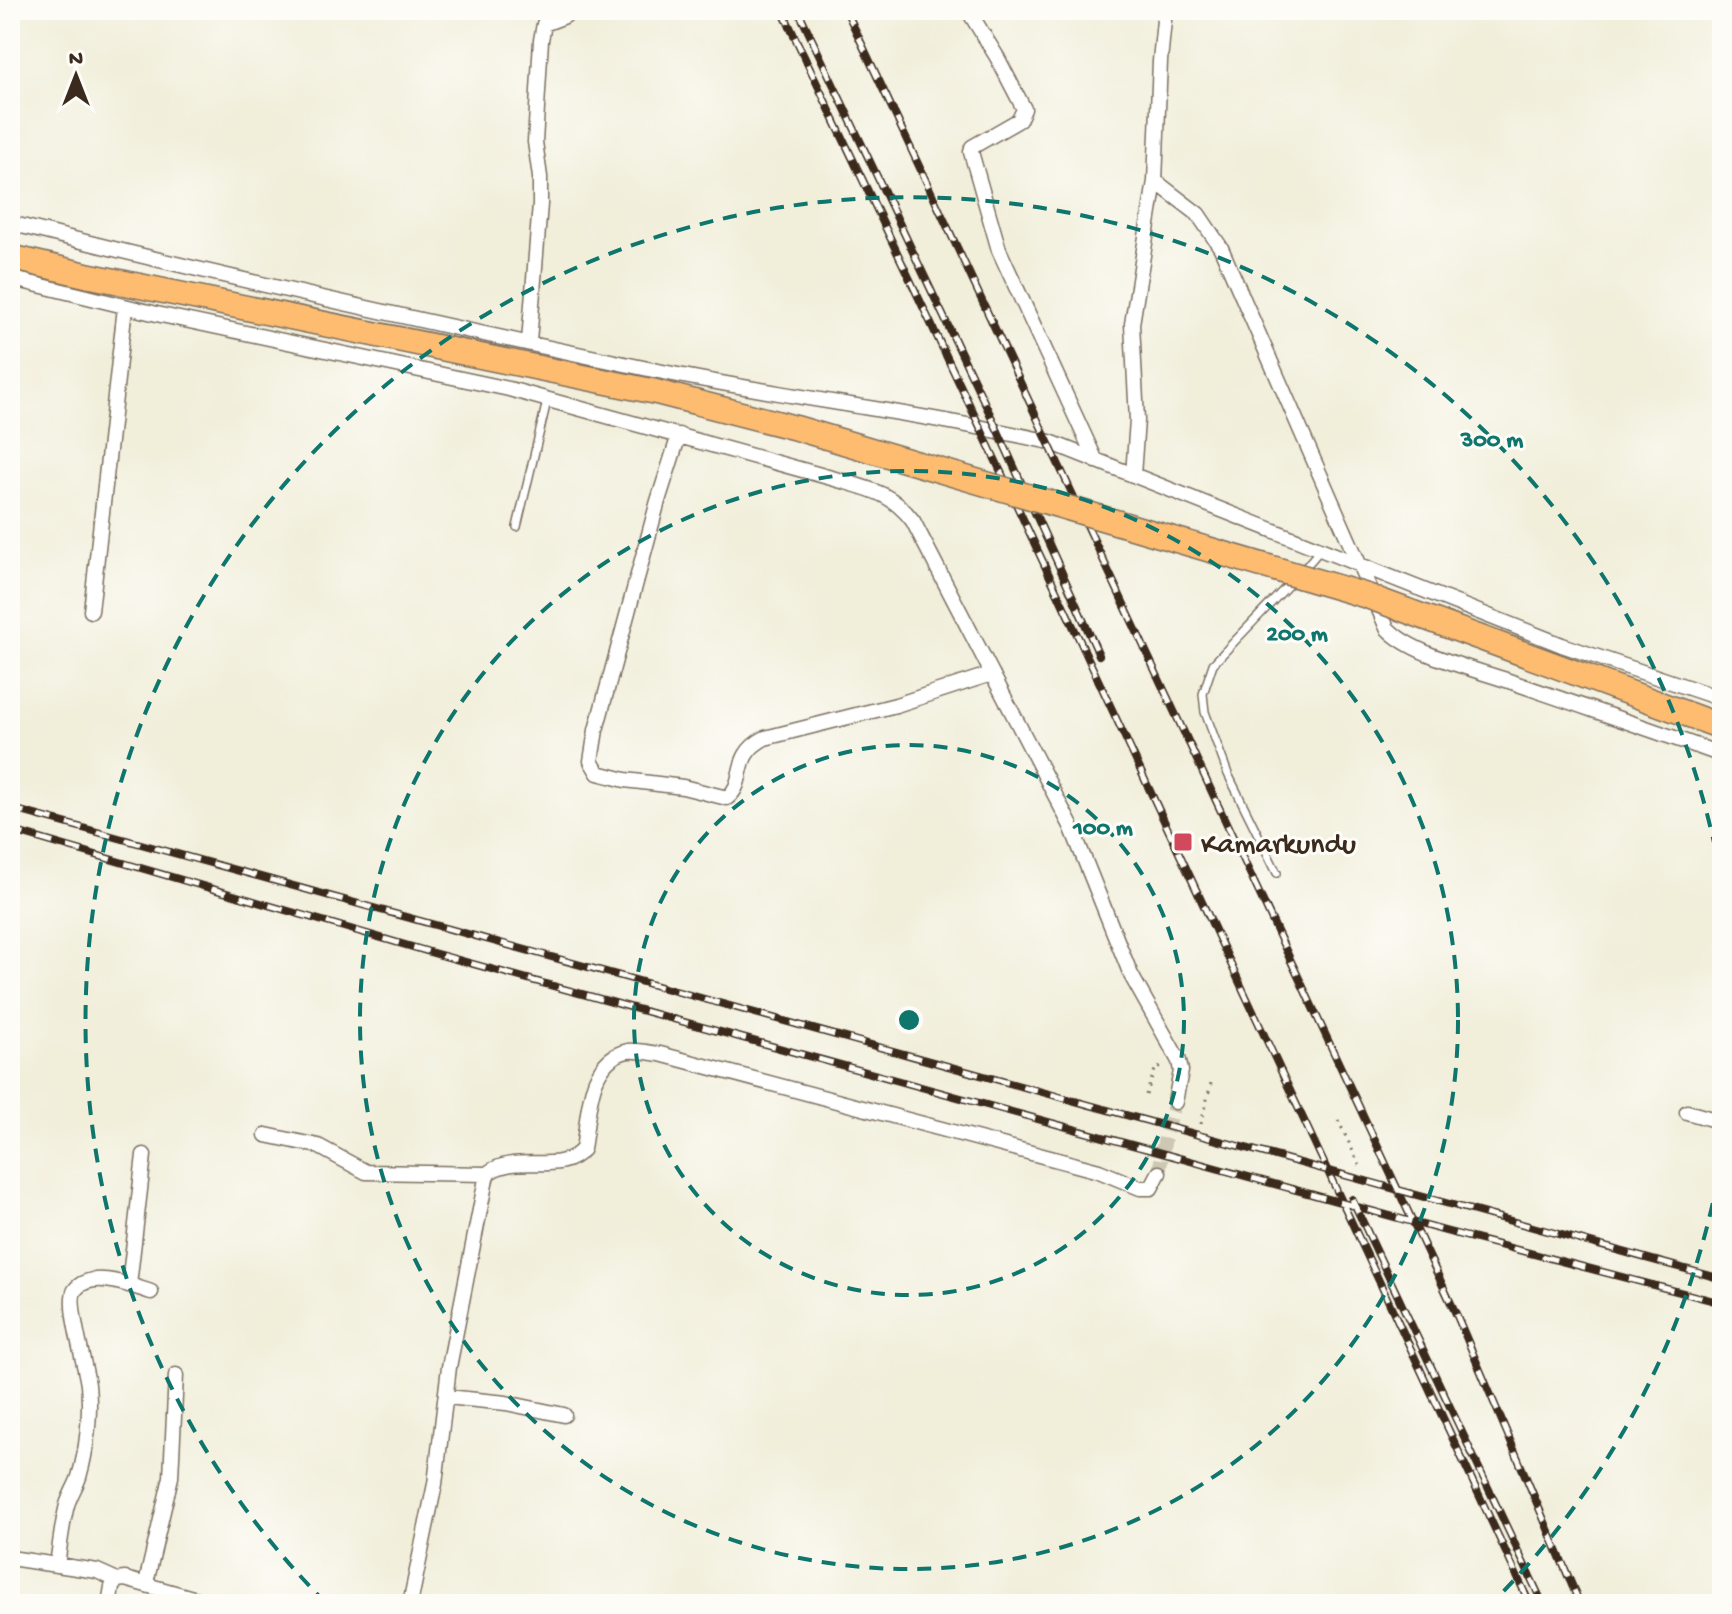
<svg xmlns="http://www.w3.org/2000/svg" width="1732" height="1614" viewBox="0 0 1732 1614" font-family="'Gochi Hand',sans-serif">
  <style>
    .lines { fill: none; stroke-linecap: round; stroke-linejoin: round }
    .street-tunnel { stroke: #cdc7b4; stroke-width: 14; stroke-dasharray: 14 7; stroke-linecap: butt }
    .lane-casing { stroke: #7b6f60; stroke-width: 10 }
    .street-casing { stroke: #7b6f60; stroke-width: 17 }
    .path { stroke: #7b6f60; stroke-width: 3; stroke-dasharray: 2 6; stroke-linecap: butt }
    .lane { stroke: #fff; stroke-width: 7 }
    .street { stroke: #fff; stroke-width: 14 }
    .rail-casing { stroke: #3b2a1e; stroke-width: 8 }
    .rail { stroke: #fdfcf7; stroke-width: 5; stroke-dasharray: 15; stroke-linecap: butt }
    .primary-bridge-casing { stroke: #7b6f60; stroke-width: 27; stroke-linecap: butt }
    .primary-bridge { stroke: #febc70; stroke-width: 24 }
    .ring { fill: none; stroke: #0f766e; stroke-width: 4; stroke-dasharray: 14 10 }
    .poi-dot { fill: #d1495b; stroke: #fdfcf7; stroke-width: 3 }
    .labels { text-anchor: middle; stroke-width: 6; stroke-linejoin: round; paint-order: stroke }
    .poi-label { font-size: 30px; fill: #3b2a1e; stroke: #fdfcf7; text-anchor: start }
    .centre { fill: #0f766e; stroke: #fdfcf7; stroke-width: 4 }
    .ring-label { font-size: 24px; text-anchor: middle; font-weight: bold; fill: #0f766e; stroke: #fdfcf7; stroke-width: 6; stroke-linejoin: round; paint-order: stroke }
  </style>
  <rect width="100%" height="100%" fill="#fdfcf7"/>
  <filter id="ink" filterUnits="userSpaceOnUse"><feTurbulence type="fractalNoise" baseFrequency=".0125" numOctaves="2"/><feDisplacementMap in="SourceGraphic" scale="16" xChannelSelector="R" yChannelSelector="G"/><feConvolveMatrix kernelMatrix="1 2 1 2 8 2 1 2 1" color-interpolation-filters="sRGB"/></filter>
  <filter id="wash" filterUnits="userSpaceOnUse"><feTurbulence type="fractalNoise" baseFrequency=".006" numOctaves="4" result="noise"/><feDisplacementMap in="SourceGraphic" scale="32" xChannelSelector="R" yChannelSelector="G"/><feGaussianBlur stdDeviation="1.8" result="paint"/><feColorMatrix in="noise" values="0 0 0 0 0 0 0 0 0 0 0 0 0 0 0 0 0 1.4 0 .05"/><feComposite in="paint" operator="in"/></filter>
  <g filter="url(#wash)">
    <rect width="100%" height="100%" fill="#f1eeda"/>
  </g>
  <g filter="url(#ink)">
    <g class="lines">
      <path class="street-tunnel" d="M1159,1173L1165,1137L1175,1102"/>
      <g class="lane-casing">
        <path id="lane" d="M517,527L547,401
          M1301,572L1321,549
          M1277,873L1228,774L1205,712L1203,694L1213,664L1292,581"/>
      </g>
      <g class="street-casing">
        <path id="street" d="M968,10L997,57L1024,109L1019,120L972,147L971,152L999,250L1096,461
          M1155,181L1198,214L1221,248L1387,628C1410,654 1474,669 1509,681C1580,706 1651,729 1722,755
          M10,223C217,276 425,322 634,366C772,396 913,411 1050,442L1562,645L1722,699
          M10,278L161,315L509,389L835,479C869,489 891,492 913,521L1071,826L1131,975L1179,1061L1181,1071L1175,1102
          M529,342L540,204V177L535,142L541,40L544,24L565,16L568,10
          M679,435L658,501L596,730L591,761L598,773L625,780L683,787L727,798C748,782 730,756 765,738L896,705L991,674
          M1133,475L1137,420L1132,324L1155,181L1160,61L1165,10
          M91,611L125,307
          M1687,1112L1722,1122
          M266,1135L318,1146L366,1172L487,1174
          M129,1285L144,1155
          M447,1397L506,1403L564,1415
          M10,1558L97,1571L117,1580
          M57,1565C60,1545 62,1524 67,1505C70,1495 76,1486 79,1477C87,1450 91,1413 88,1385C86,1367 66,1302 75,1290C91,1269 132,1286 151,1292
          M146,1583L171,1477L176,1375
          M109,1604L112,1587L117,1580L125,1579L214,1604
          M410,1604L435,1484L449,1367L487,1174C514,1151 560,1177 583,1149C589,1116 587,1059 628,1051C638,1050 650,1053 660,1054L1099,1171L1140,1188H1151L1159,1173"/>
      </g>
      <path class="path" d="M1146,1095L1156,1067L1166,1069
        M1338,1120L1361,1168
        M1201,1124L1212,1079"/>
      <use href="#lane" class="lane"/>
      <use href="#street" class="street"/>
      <g class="rail-casing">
        <path id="rail" d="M782,10L980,427L1530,1604
          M798,10L998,431L1099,655
          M846,10L1457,1316L1580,1604
          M10,808L1722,1279
          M10,830L433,953L1445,1231L1722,1303
          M1352,1199L1543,1604"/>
      </g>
      <use href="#rail" class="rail"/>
      <g class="primary-bridge-casing">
        <path id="primary-bridge" d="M10,257L86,275L656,392L796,428L1367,596L1722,727"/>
      </g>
      <use href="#primary-bridge" class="primary-bridge"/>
    </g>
  </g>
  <g class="ring">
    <circle cx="909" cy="1020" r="275"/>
    <circle cx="909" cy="1020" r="549"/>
    <path d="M1722 1156A824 824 0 0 1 1492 1603M326 1603A824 824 0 1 1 1722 884"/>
  </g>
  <rect class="poi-dot" x="1173" y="832" width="20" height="20" rx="4"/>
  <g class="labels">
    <g class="poi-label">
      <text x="1201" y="852">Kamarkundu</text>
    </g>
  </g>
  <circle cx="909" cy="1020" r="12" class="centre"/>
  <g class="ring-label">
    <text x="1492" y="446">300 m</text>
    <text x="1297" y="640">200 m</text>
    <text x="1103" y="834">100 m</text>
  </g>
  <rect width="1732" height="1614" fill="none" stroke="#fdfcf7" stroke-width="40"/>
  <g transform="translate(76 76)" stroke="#fdfcf7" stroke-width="6" paint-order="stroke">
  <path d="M0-6L14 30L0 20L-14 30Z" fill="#3b2a1e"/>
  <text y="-12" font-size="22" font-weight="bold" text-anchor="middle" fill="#3b2a1e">N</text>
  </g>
</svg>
